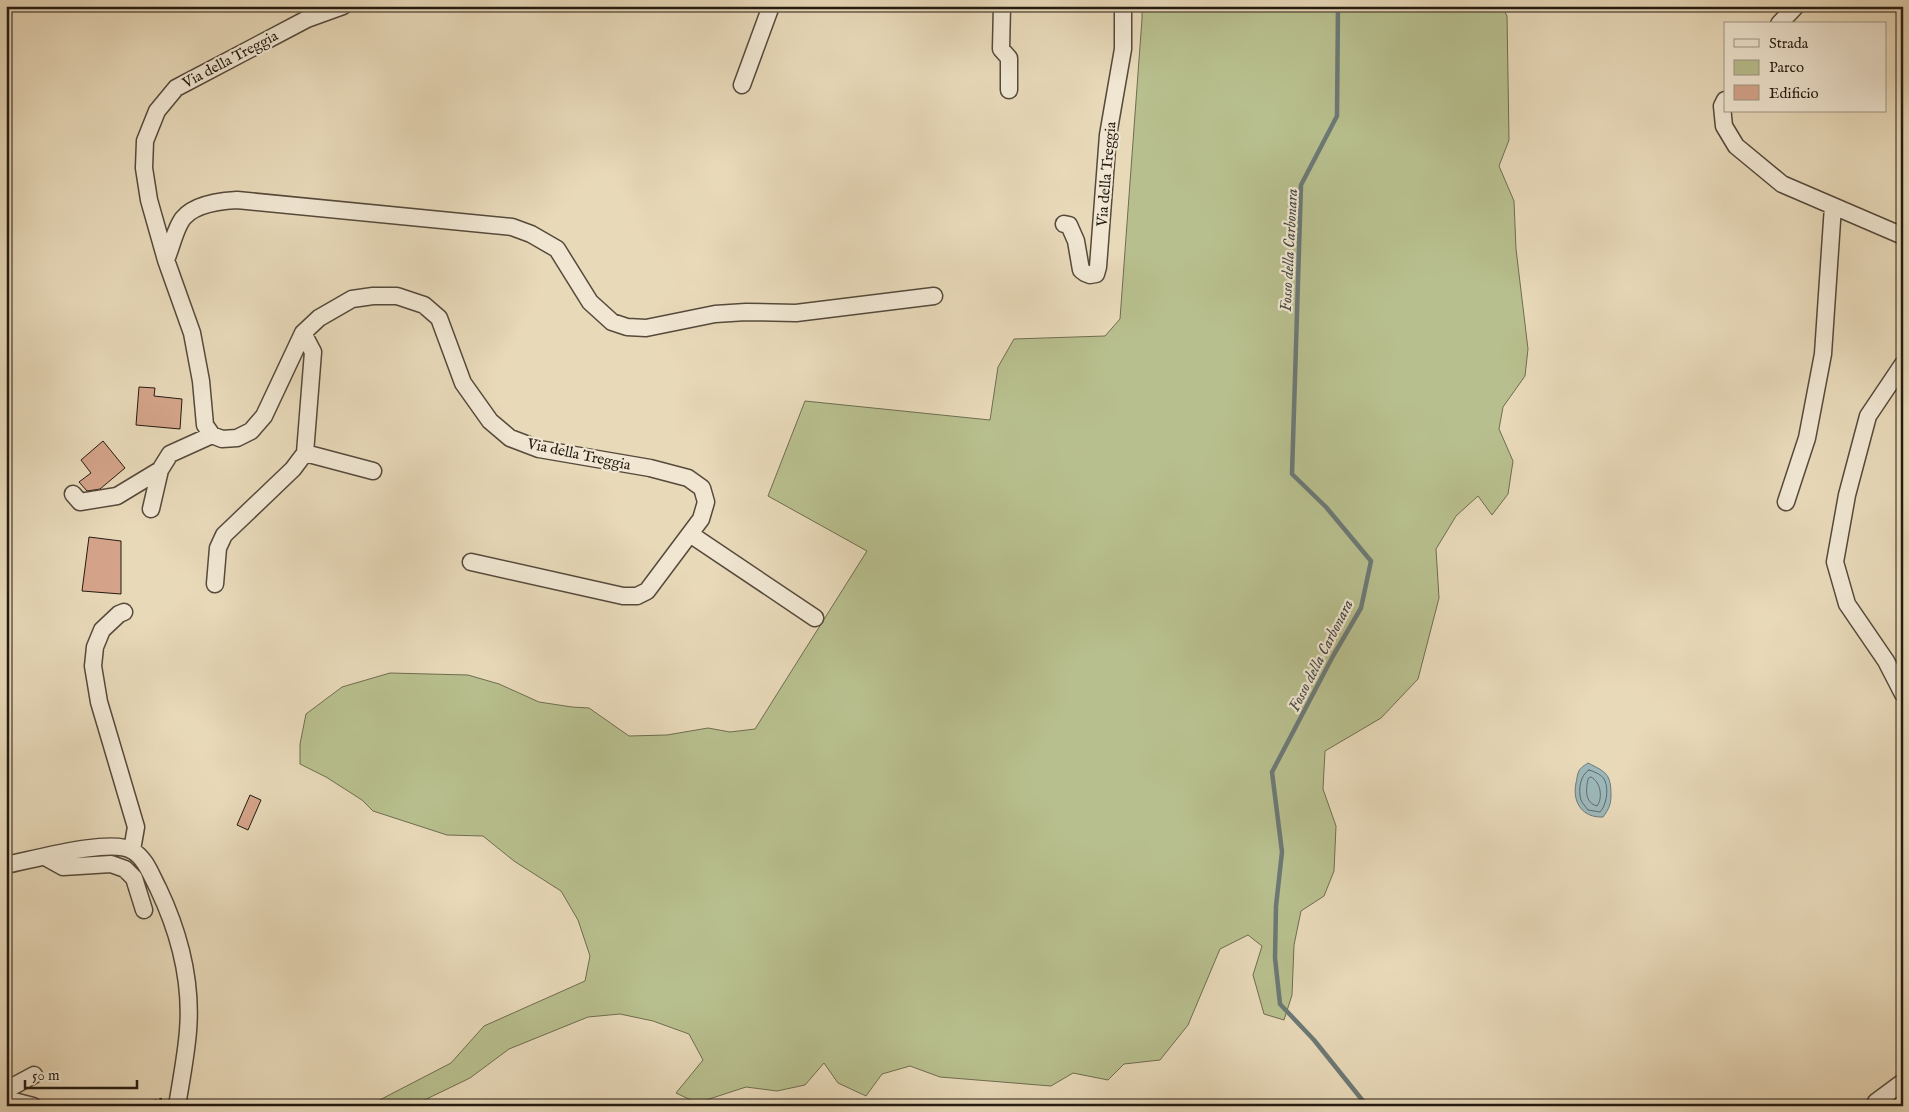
<svg xmlns="http://www.w3.org/2000/svg" width="1909" height="1112" viewBox="0 0 1909 1112" font-family="'IM FELL English',serif">
  <style>
    .green { fill: #b8bf8e; stroke: #6e6d50 }
    .water { fill: #9cb7ba; stroke: #6c7976 }
    .lines { fill: none; stroke-linecap: round; stroke-linejoin: round }
    .shore { stroke: #606966; stroke-width: 1 }
    .stream { stroke: #6c7976; stroke-width: 4.5 }
    .building { fill: #d5a48a; stroke: #241b11 }
    .minor-casing { stroke: #554a3b; stroke-width: 19 }
    .path { stroke: #241b11; stroke-width: 2.5; stroke-dasharray: 4 2.5; stroke-linecap: butt }
    .minor { stroke: #f0e6d2; stroke-width: 16 }
    .labels { text-anchor: middle; stroke-width: 4.5; stroke-linejoin: round; paint-order: stroke }
    .street-label { font-size: 15px; fill: #241b11; stroke: #f0e6d2 }
    .water-label { font-size: 16px; font-style: italic; fill: #484a44; stroke: #f0e6d2 }
  </style>
  <rect width="100%" height="100%" fill="#e8d9b9"/>
  <filter id="stains"><feTurbulence type="fractalNoise" baseFrequency=".004" numOctaves="4"/><feColorMatrix values="0 0 0 0 .2 0 0 0 0 .09 0 0 0 0 .02 0 0 0 .5 -.17"/></filter>
  <radialGradient id="worn" r=".72"><stop offset=".6" stop-color="#630" stop-opacity="0"/><stop offset="1" stop-color="#630" stop-opacity=".3"/></radialGradient>
  <path class="green" d="M1142,6H1502L1507,16L1509,140L1499,166L1514,201L1516,249L1528,349L1525,376L1503,407L1499,429L1513,461L1508,494L1492,515L1478,496L1456,516L1436,549L1439,598L1418,679L1381,718L1325,751L1323,789L1336,826L1334,871L1324,896L1301,911L1294,945L1292,995L1284,1020L1264,1014L1253,975L1262,946L1248,935L1220,949L1188,1025L1160,1060L1124,1064L1108,1080L1073,1073L1051,1086L940,1077L910,1066L882,1074L866,1096L838,1083L824,1063L805,1085L777,1091L746,1087L697,1103L676,1093L703,1060L689,1034L653,1021L620,1014L588,1017L509,1049L470,1078L412,1106H368L451,1063L484,1026L585,981L590,956L578,920L561,891L514,861L483,836L447,835L373,811L362,800L326,777L300,764V744L306,714L342,687L390,673L468,675L499,684L539,702L572,707L589,708L629,736L667,735L708,728L730,732L755,729L867,551L768,496L805,401L990,420L998,367L1014,339L1105,336L1120,319L1142,19Z"/>
  <path class="water" d="M1588,763C1606,772 1611,774 1611,795C1611,804 1609,809 1603,817C1583,818 1572,803 1576,783C1577,780 1577,774 1579,771C1580,768 1585,765 1588,763Z"/>
  <g class="lines">
    <path class="shore" d="M1589,770C1595,772 1603,775 1605,781C1609,790 1606,806 1600,812L1588,810C1586,807 1582,803 1581,800C1578,790 1580,775 1589,770Z
      M1591,777C1601,782 1603,798 1597,806C1584,802 1586,789 1588,779Z"/>
    <path class="stream" d="M1338,6L1337,116L1301,185L1292,474L1326,507L1371,561L1361,608L1333,656L1272,772L1282,852L1276,906L1275,958L1280,1004L1314,1040L1363,1101L1365,1106"/>
  </g>
  <path class="building" d="M139,387L155,388L154,396L182,399L180,429L136,425Z
    M103,441L125,468L100,489L87,491L79,482L91,473L81,460Z
    M89,537L121,541V594L82,591Z
    M250,795L261,800L248,830L237,825Z"/>
  <g class="lines">
    <g class="minor-casing">
      <path id="minor" d="M343,6L307,19L176,88L157,111L145,141L144,168L149,200L166,260L192,333L201,381L205,425L212,435L222,439L237,438L251,431L264,416L303,333L319,318L352,299L373,296H397L424,305L439,318L463,383L490,421L510,438L539,449L650,468L688,478L702,488L706,502L701,519L647,591L637,596H623L471,562
        M1002,6L1001,49L1009,58V90
        M1779,24L1796,6
        M742,85L771,6
        M1725,100L1722,106L1724,126L1736,146L1782,184L1903,236
        M1064,224L1069,225L1076,241L1081,270L1085,273L1090,275L1096,274L1098,267L1108,135L1123,49V6
        M166,260C171,248 174,234 180,223C189,205 219,201 237,200L512,227L531,234L557,249L590,302L612,322L627,327L646,328L715,314L746,312L796,313L934,296
        M1903,364L1868,416L1847,495L1835,562L1847,604L1886,661L1903,694
        M305,453L373,471
        M73,494L80,502L117,496L160,470
        M1786,502L1807,438L1823,354L1833,206
        M151,509L160,470L170,454L212,435
        M690,534L815,618
        M215,584L218,548L224,535L293,469L305,453L313,352L303,333
        M124,612L119,614L102,630L95,647L93,666L99,702L136,827L132,850
        M45,857L63,867L111,864L125,869L134,878L144,910
        M6,865C32,860 112,837 133,851C146,859 151,875 158,888C179,932 192,982 188,1031C186,1056 181,1081 177,1106
        M6,1090L34,1075
        M6,1099L33,1106
        M1875,1106L1876,1102L1903,1082"/>
    </g>
    <path class="path" d="M134,1106L162,1099"/>
    <use href="#minor" class="minor"/>
  </g>
  <g class="labels">
    <g class="street-label">
      <text transform="translate(230 59) rotate(-28)" y="5">Via della Treggia</text>
      <text transform="translate(1106 174) rotate(-85)" y="5">Via della Treggia</text>
      <text transform="translate(579 454) rotate(12)" y="5">Via della Treggia</text>
    </g>
    <g class="water-label">
      <text transform="translate(1288 250) rotate(-87)" y="6">Fosso della Carbonara</text>
      <text transform="translate(1320 655) rotate(-63)" y="6">Fosso della Carbonara</text>
    </g>
  </g>
  <rect width="1909" height="1112" fill="none" stroke="#e8d9b9" stroke-width="25"/>
  <rect x="8" y="8" width="1894" height="1097" fill="none" stroke="#241b11" stroke-width="2.5"/>
  <rect x="12" y="12" width="1884" height="1087" fill="none" stroke="#241b11"/>
  <rect x="1724" y="22" width="162" height="90" fill="#f0e6d2" stroke="#9e9585"/>
  <rect x="1734" y="39" width="25" height="8" fill="#f0e6d2" stroke="#9e9585"/>
  <text x="1769" y="48" font-size="15" fill="#241b11">Strada</text>
  <rect x="1734" y="60" width="25" height="15" fill="#b8bf8e" stroke="#9e9585"/>
  <text x="1769" y="72" font-size="15" fill="#241b11">Parco</text>
  <rect x="1734" y="85" width="25" height="15" fill="#d5a48a" stroke="#9e9585"/>
  <text x="1769" y="98" font-size="15" fill="#241b11">Edificio</text>
  <path d="M25 1080v8h112v-8" fill="none" stroke="#241b11" stroke-width="2.5"/>
  <text x="32" y="1080" font-size="15" fill="#241b11" stroke="#f0e6d2" stroke-width="4" paint-order="stroke">50 m</text>
  <rect width="100%" height="100%" filter="url(#stains)"/>
  <rect width="100%" height="100%" fill="url(#worn)"/>
</svg>
